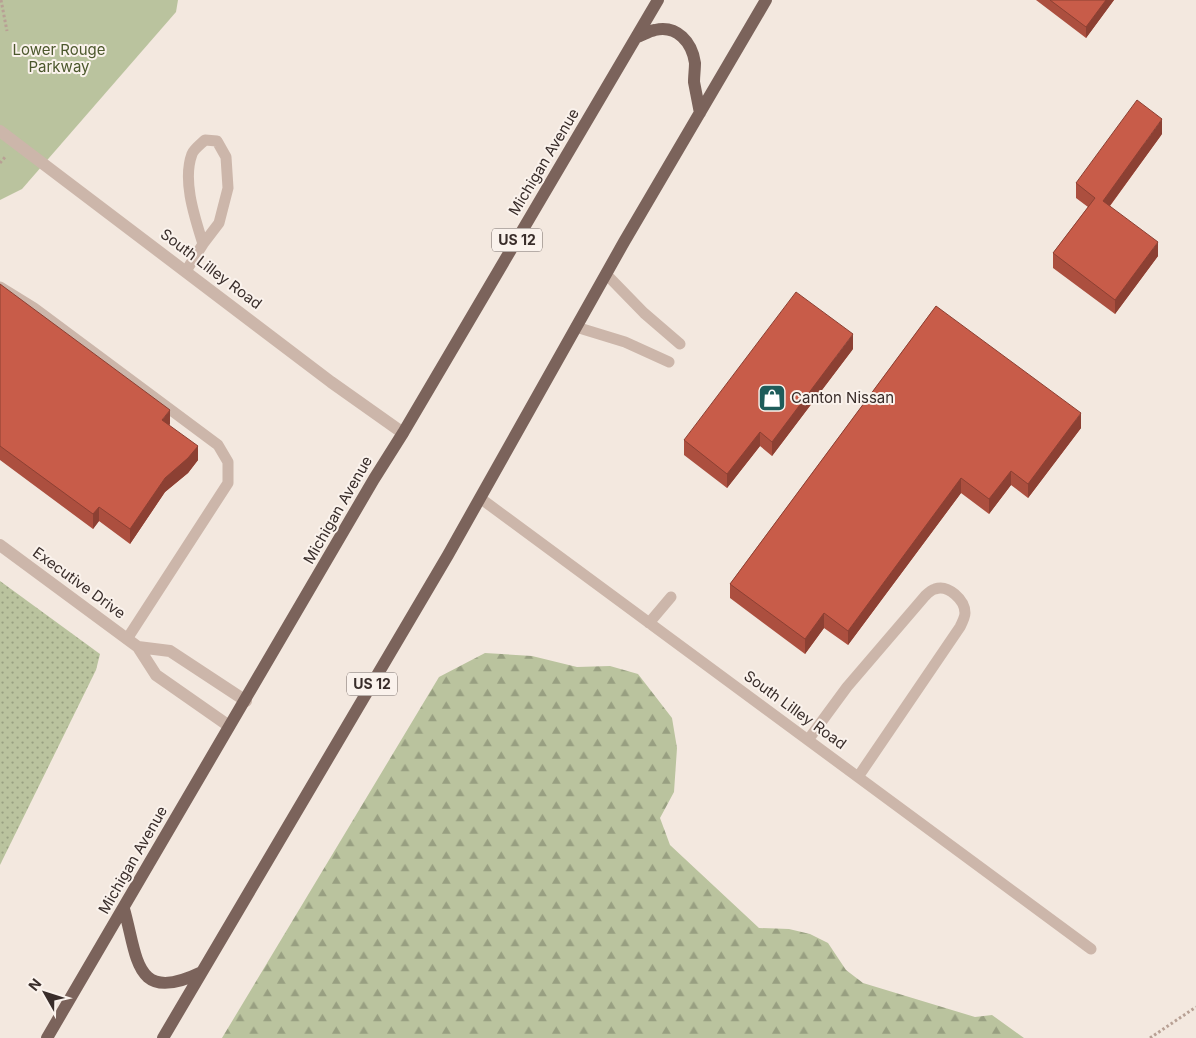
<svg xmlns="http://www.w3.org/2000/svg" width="1196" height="1038" viewBox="0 0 1196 1038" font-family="Inter,sans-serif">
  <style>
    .grass { fill: url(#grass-dots) }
    .forest { fill: url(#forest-firs) }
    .park { fill: #bac39e }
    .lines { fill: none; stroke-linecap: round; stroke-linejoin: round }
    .path { stroke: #b8a094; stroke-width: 3; stroke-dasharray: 2.5 2.5; stroke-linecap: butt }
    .service { stroke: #ccb6aa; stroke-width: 11 }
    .minor { stroke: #ccb6aa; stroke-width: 12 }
    .tertiary { stroke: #ccb6aa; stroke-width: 12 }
    .primary { stroke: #7b635b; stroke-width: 12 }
    .wall { fill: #ac4f3f }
    .shaded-wall { fill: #8c4033 }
    .building { fill: #c85c49; stroke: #8c4033 }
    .labels { text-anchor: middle; stroke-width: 4; stroke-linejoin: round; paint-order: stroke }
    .shield { fill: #faf2ec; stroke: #736864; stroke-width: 1 }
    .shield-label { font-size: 14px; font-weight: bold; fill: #392d2a }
    .park-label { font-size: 15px; fill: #4c582d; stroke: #faf2ec }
    .street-label { font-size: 15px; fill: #392d2a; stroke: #faf2ec }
    .poi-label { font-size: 15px; fill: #392d2a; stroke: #faf2ec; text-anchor: start }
  </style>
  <defs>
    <pattern id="grass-dots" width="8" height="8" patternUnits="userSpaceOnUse" patternTransform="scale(1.25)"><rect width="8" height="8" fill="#bac39e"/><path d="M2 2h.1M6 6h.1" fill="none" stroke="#989f81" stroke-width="1.8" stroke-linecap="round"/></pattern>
    <pattern id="forest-firs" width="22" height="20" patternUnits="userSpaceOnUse" patternTransform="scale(1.25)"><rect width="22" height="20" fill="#bac39e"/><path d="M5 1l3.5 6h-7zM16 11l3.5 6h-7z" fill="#989f81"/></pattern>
  </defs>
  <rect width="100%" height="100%" fill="#f3e8df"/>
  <path class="grass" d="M0,581L100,654L96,670L0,865Z"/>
  <path class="forest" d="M485,653L532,656L577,667L610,666L638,674L672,718L677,748L674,792L660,818L670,845L759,928L789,929L810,934L828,943L846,970L863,983L975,1017L992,1015L1024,1038H222L439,677Z"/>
  <path class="park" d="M0,0H178L176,12L22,189L0,200Z"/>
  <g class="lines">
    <path class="path" d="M1,0L7,31
      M0,163L6,156
      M1150,1038L1196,1007"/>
    <path class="service" d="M186,271L203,244C195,218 182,181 192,154C194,149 201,144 205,140L217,141L226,157L228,188L219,223L203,244
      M606,274L644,313L680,344
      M0,287L34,308L218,445L228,462V483L127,639
      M576,327L625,342L669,362
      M480,498L1091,949
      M649,623L671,597
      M808,740L847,687L925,596C928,593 931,590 935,589C948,584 965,600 965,613C965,617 962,623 960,627L858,777"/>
    <path class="minor" d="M0,545L138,647L156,675L229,726
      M138,647L170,651L246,701"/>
    <path class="tertiary" d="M0,131L331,382L403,433"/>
    <path class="primary" d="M637,37C643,35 649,31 655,30C677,25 692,42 695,63C695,69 694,76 694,82C696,92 698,103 700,113
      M124,909C138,958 134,1005 202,972
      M47,1038L374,479L403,433L658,0
      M163,1038L448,555L624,242L766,0"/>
  </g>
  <path class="wall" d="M1036,0H1114L1086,38Z
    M1162,134L1110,206L1158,256L1115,314L1053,268V253L1088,207L1076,198V183Z
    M0,284L170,424L169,425L198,460L188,473L165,492L130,544L99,521L93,529L0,460Z
    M936,306L1081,428L1028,498L1011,485L989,514L961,493L848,645L824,628L805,654L730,598V584Z
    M853,349L772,456L760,446L727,488L684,455V440Z"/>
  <path class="shaded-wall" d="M1106,0H1114L1086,38V27Z
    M1162,119V134L1103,215V201Z
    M1158,242V256L1115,314V300Z
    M853,334V349L772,456V442Z
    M170,410V424L162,435V420Z
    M1081,413V428L1028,498V484Z
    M760,432V446L727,488V474Z
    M198,446V460L188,473L165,492L130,544V529L165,478Z
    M1011,471V485L989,514V499Z
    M961,478V493L848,645V631Z
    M99,507V521L93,529V514Z
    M824,613V628L805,654V639Z"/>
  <path class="building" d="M1050,0H1106L1086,27Z
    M1137,100L1162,119L1103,201L1158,242L1115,300L1053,253L1095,198L1076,183Z
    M0,284L170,410L162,420L198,446L188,458L165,478L130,529L99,507L93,514L0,446Z
    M796,292L853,334L772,442L760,432L727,474L684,440Z
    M936,306L1081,413L1028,484L1011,471L989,499L961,478L848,631L824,613L805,639L730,584Z"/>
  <defs>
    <g id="shop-square" transform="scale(1.4375)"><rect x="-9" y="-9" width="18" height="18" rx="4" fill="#1e5c5a" stroke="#faf2ec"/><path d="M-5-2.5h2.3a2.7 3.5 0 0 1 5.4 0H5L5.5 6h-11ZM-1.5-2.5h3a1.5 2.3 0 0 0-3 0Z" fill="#fff"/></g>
  </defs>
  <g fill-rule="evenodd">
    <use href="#shop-square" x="772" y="398"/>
  </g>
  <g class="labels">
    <g class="shield">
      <rect x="492" y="228.5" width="50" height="23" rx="4"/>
      <rect x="347" y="672.5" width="50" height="23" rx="4"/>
    </g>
    <g class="shield-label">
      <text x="517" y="245">US 12</text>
      <text x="372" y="689">US 12</text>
    </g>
    <g class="park-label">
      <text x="59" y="55">Lower Rouge<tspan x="59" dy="17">Parkway</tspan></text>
    </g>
    <g class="street-label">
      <text transform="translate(544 162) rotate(-59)" y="5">Michigan Avenue</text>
      <text transform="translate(211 269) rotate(37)" y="5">South Lilley Road</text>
      <text transform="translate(338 510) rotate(-60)" y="5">Michigan Avenue</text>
      <text transform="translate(79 583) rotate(36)" y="5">Executive Drive</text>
      <text transform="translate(795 710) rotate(36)" y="5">South Lilley Road</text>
      <text transform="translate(133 860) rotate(-60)" y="5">Michigan Avenue</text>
    </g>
    <g class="poi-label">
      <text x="791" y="403">Canton Nissan</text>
    </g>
  </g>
  <g transform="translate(45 993) rotate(309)" stroke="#faf2ec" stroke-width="4" paint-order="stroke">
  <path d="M0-4L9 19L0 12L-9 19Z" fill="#392d2a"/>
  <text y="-8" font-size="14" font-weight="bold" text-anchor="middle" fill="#392d2a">N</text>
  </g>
</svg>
